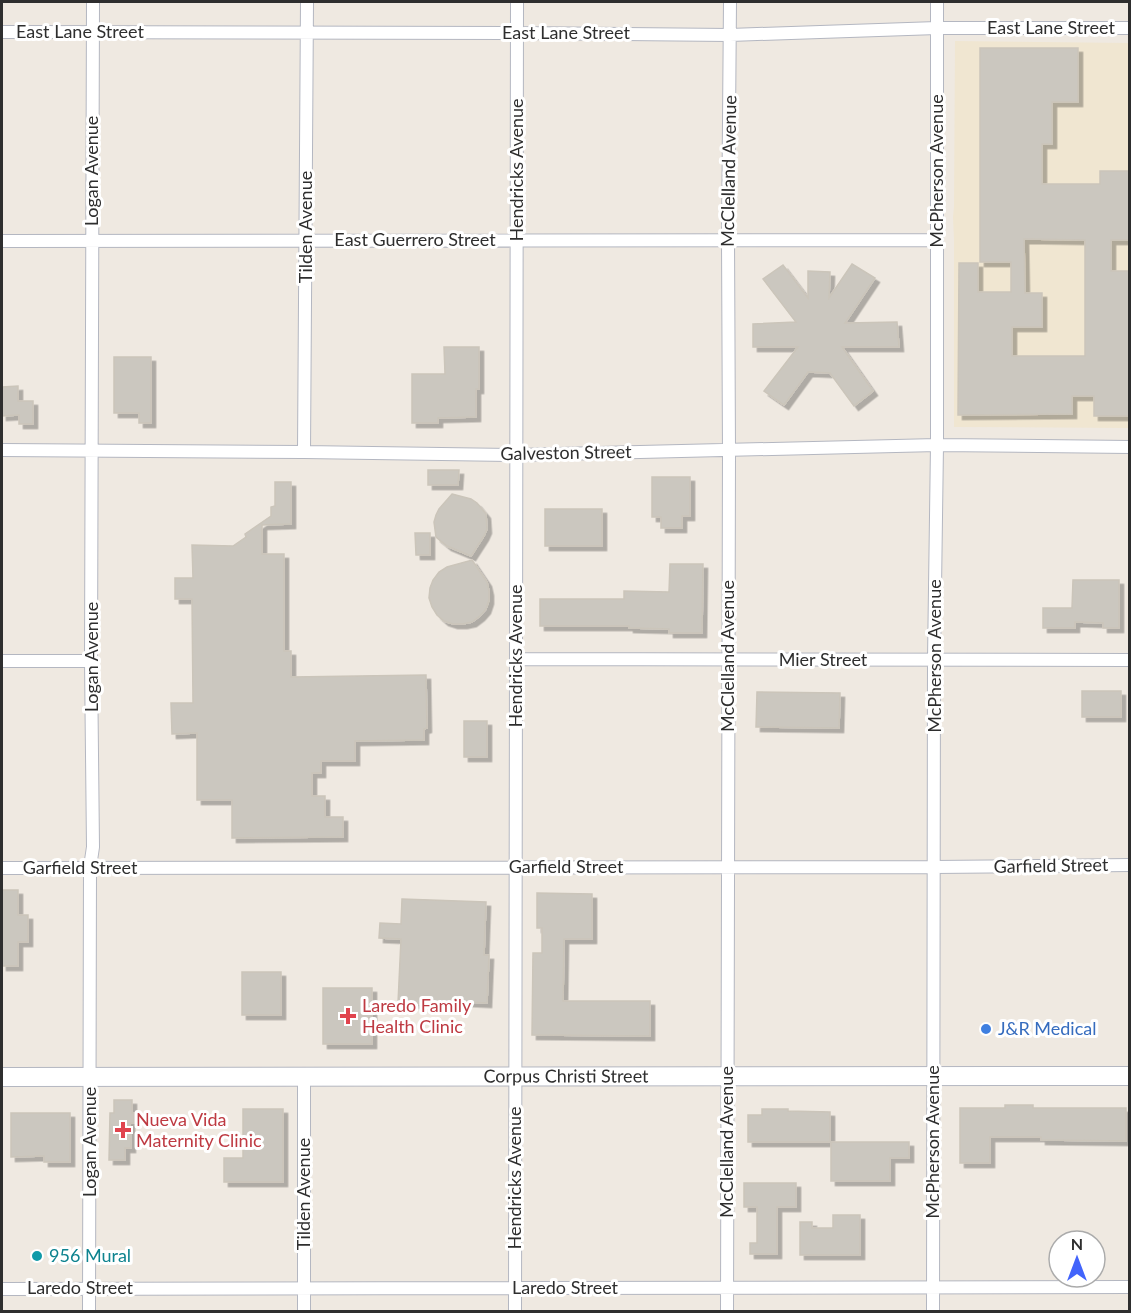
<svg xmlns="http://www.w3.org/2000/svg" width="1131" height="1313" viewBox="0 0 1131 1313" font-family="Lato,sans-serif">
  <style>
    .education { fill: #f0e6d1 }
    .building { fill: #cbc7bf; stroke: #cbc5ba; stroke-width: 1.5; fill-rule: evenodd; filter: url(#shadow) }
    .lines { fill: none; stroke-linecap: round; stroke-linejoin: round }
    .minor-casing { stroke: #b4b7c1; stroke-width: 14 }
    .secondary-casing { stroke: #b4b7c1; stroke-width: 20 }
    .minor { stroke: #fff; stroke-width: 12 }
    .secondary { stroke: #fff; stroke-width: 18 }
    .health-dot { fill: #e0444e; stroke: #fff; stroke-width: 2 }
    .shop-dot { fill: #3f7fe0; stroke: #fff; stroke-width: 2 }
    .culture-dot { fill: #0f9aa8; stroke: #fff; stroke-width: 2 }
    .labels { text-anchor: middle; stroke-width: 6; stroke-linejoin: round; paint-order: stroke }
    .street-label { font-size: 18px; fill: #2e2e2e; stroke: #fff }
    .health-label { font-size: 18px; fill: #be3a42; stroke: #fff; text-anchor: start }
    .shop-label { font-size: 18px; fill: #366cbe; stroke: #fff; text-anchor: start }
    .culture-label { font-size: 18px; fill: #0d838f; stroke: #fff; text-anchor: start }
  </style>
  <defs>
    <filter id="shadow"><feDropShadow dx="4.5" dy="4.5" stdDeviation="0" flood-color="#0004"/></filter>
  </defs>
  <rect width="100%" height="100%" fill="#efe9e1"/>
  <path class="education" d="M955,41L1129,43V428L954,427V239L953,217L954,207Z"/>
  <path class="building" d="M980,48H1078V102H1052V144H1042V184H1100V171H1130V240H1111V271H1130V416H1094V396H1072V414L958,415L959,263H978V292H1011V262H980ZM1024,239L1085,240V356H1012V327H1042V293H1025Z
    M852,264L875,278L845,323L897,322L899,347H842L873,391L854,406L830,373L808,372L784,405L764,391L798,347H753V324L796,322L763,279L783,265L808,298V271L830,272L829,298Z
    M444,347H479V389H476V417L438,418V423H412V374H445Z
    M114,357H151V423H139V413H114Z
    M18,386V401H33V424H19V415L2,416V387Z
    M428,470H459L458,485H428Z
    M652,477H690V516H682V528H661V517H652Z
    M275,482H291V524L262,525V554H284V651H291V677L426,675L427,728L424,729V740L355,741V761H321V773H312V796H325V817H343V837L232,838V800H197V733L172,734L171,703H193L192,599H175V578H193L192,545L233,546L246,537L245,534L271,516V507L275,506Z
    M452,494L471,499L477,503L486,514L487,529L484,536L471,556L447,546L436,537L434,522L436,515L439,509Z
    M545,509H602V546H545Z
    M415,533H430V555H416Z
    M472,560L487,582L489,591V600L486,609L480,616L472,622L463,624H453L444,621L437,615L432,607L429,598L430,588L433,580L439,572L447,567Z
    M670,564H703L702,633H669V629L629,628V626H540V599H624V591L669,592Z
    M1073,580H1119V628H1103V623L1075,622V628H1043V608H1072Z
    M1082,691H1121V717H1082Z
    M757,692L840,693L839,728L756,727Z
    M464,721H487V757H464Z
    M2,890H18V915H28V942H18V966H2Z
    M537,893L592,894V939H564L563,1001H650V1036L532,1035L533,953H542V928H537Z
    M402,899L486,902L484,955H489L487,1003L446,1001V1005L398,1003L401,939L379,938L380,923L401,924Z
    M242,972H281V1015H242Z
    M323,988H372V1044H323Z
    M114,1100H132V1113H134V1123H130L131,1148H125V1160H109L110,1113H114Z
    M1005,1105H1033V1108H1126V1141L1041,1140V1137H990V1163H960V1108H1005Z
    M243,1109H283V1182H224V1158H243Z
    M762,1109H788V1111L830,1112V1142H748V1115H762Z
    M11,1113H70V1162H44V1156L11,1157Z
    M831,1142H909V1158H890V1181H831Z
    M744,1183H796V1207H777V1254H750V1243H757V1207H744Z
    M833,1215H860V1255H800V1222H812V1228H833Z"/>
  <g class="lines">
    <g class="minor-casing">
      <path id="minor" d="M2,32L517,33L730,35L937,28H1130
        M2,241L937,240
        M2,450L304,452L516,455L937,445L1130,447
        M304,452L307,2
        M516,659L1130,660
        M2,661H91
        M2,868L934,867L1130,865
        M2,1289L1130,1287
        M89,1312L90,867L93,847L91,661L93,2
        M304,1312V1077
        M515,1312L517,2
        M727,1312L729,450L728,240L730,2
        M933,1312L934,660L937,445V2"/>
    </g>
    <g class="secondary-casing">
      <g id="secondary">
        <path id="s1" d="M2,1077L1130,1076"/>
      </g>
    </g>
    <use href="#minor" class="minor"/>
    <use href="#secondary" class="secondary"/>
  </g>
  <g class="health-dot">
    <path d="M345 1007h6v6h6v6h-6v6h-6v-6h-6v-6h6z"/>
    <path d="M120 1121h6v6h6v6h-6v6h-6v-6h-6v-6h6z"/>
  </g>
  <circle class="shop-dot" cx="986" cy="1029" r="6"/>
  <circle class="culture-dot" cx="37" cy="1256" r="6"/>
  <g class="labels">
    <g class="street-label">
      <text x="1051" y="34">East Lane Street</text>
      <text x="80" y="38">East Lane Street</text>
      <text x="566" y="39">East Lane Street</text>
      <text transform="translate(517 170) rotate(-90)" y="6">Hendricks Avenue</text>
      <text transform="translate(92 171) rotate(-90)" y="6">Logan Avenue</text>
      <text transform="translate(729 171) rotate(-89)" y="6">McClelland Avenue</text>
      <text transform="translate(937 171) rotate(-90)" y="6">McPherson Avenue</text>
      <text transform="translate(306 227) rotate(-90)" y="6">Tilden Avenue</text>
      <text x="415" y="246">East Guerrero Street</text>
      <text transform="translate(566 453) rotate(-1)" y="6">Galveston Street</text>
      <text transform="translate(516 656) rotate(-90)" y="6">Hendricks Avenue</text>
      <text transform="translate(728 656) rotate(-90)" y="6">McClelland Avenue</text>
      <text transform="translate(935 656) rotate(-90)" y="6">McPherson Avenue</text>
      <text transform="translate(92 657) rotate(-90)" y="6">Logan Avenue</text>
      <text x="823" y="666">Mier Street</text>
      <text transform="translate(1051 866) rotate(-1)" y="6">Garfield Street</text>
      <text x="566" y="873">Garfield Street</text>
      <text x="80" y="874">Garfield Street</text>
      <text dy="6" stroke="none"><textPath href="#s1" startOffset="564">Corpus Christi Street</textPath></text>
      <text transform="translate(90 1142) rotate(-90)" y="6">Logan Avenue</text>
      <text transform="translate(727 1142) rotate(-90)" y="6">McClelland Avenue</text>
      <text transform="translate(933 1142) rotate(-90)" y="6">McPherson Avenue</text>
      <text transform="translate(515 1178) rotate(-90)" y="6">Hendricks Avenue</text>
      <text transform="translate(304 1194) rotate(-90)" y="6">Tilden Avenue</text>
      <text x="80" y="1294">Laredo Street</text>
      <text x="565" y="1294">Laredo Street</text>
    </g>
    <g class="health-label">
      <text x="362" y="1012">Laredo Family<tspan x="362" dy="21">Health Clinic</tspan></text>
      <text x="136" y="1126">Nueva Vida<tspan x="136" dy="21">Maternity Clinic</tspan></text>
    </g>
    <g class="shop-label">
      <text x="998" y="1035">J&amp;R Medical</text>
    </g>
    <g class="culture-label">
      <text x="49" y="1262">956 Mural</text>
    </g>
  </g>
  <rect width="1131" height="1313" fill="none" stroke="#2e2e2e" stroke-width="6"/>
  <g transform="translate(1077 1259)"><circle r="28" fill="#ffffff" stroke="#ababab" stroke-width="1.5"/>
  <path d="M0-4.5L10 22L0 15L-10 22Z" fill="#4264fb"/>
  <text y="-9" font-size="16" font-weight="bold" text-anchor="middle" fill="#2e2e2e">N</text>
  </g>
</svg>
